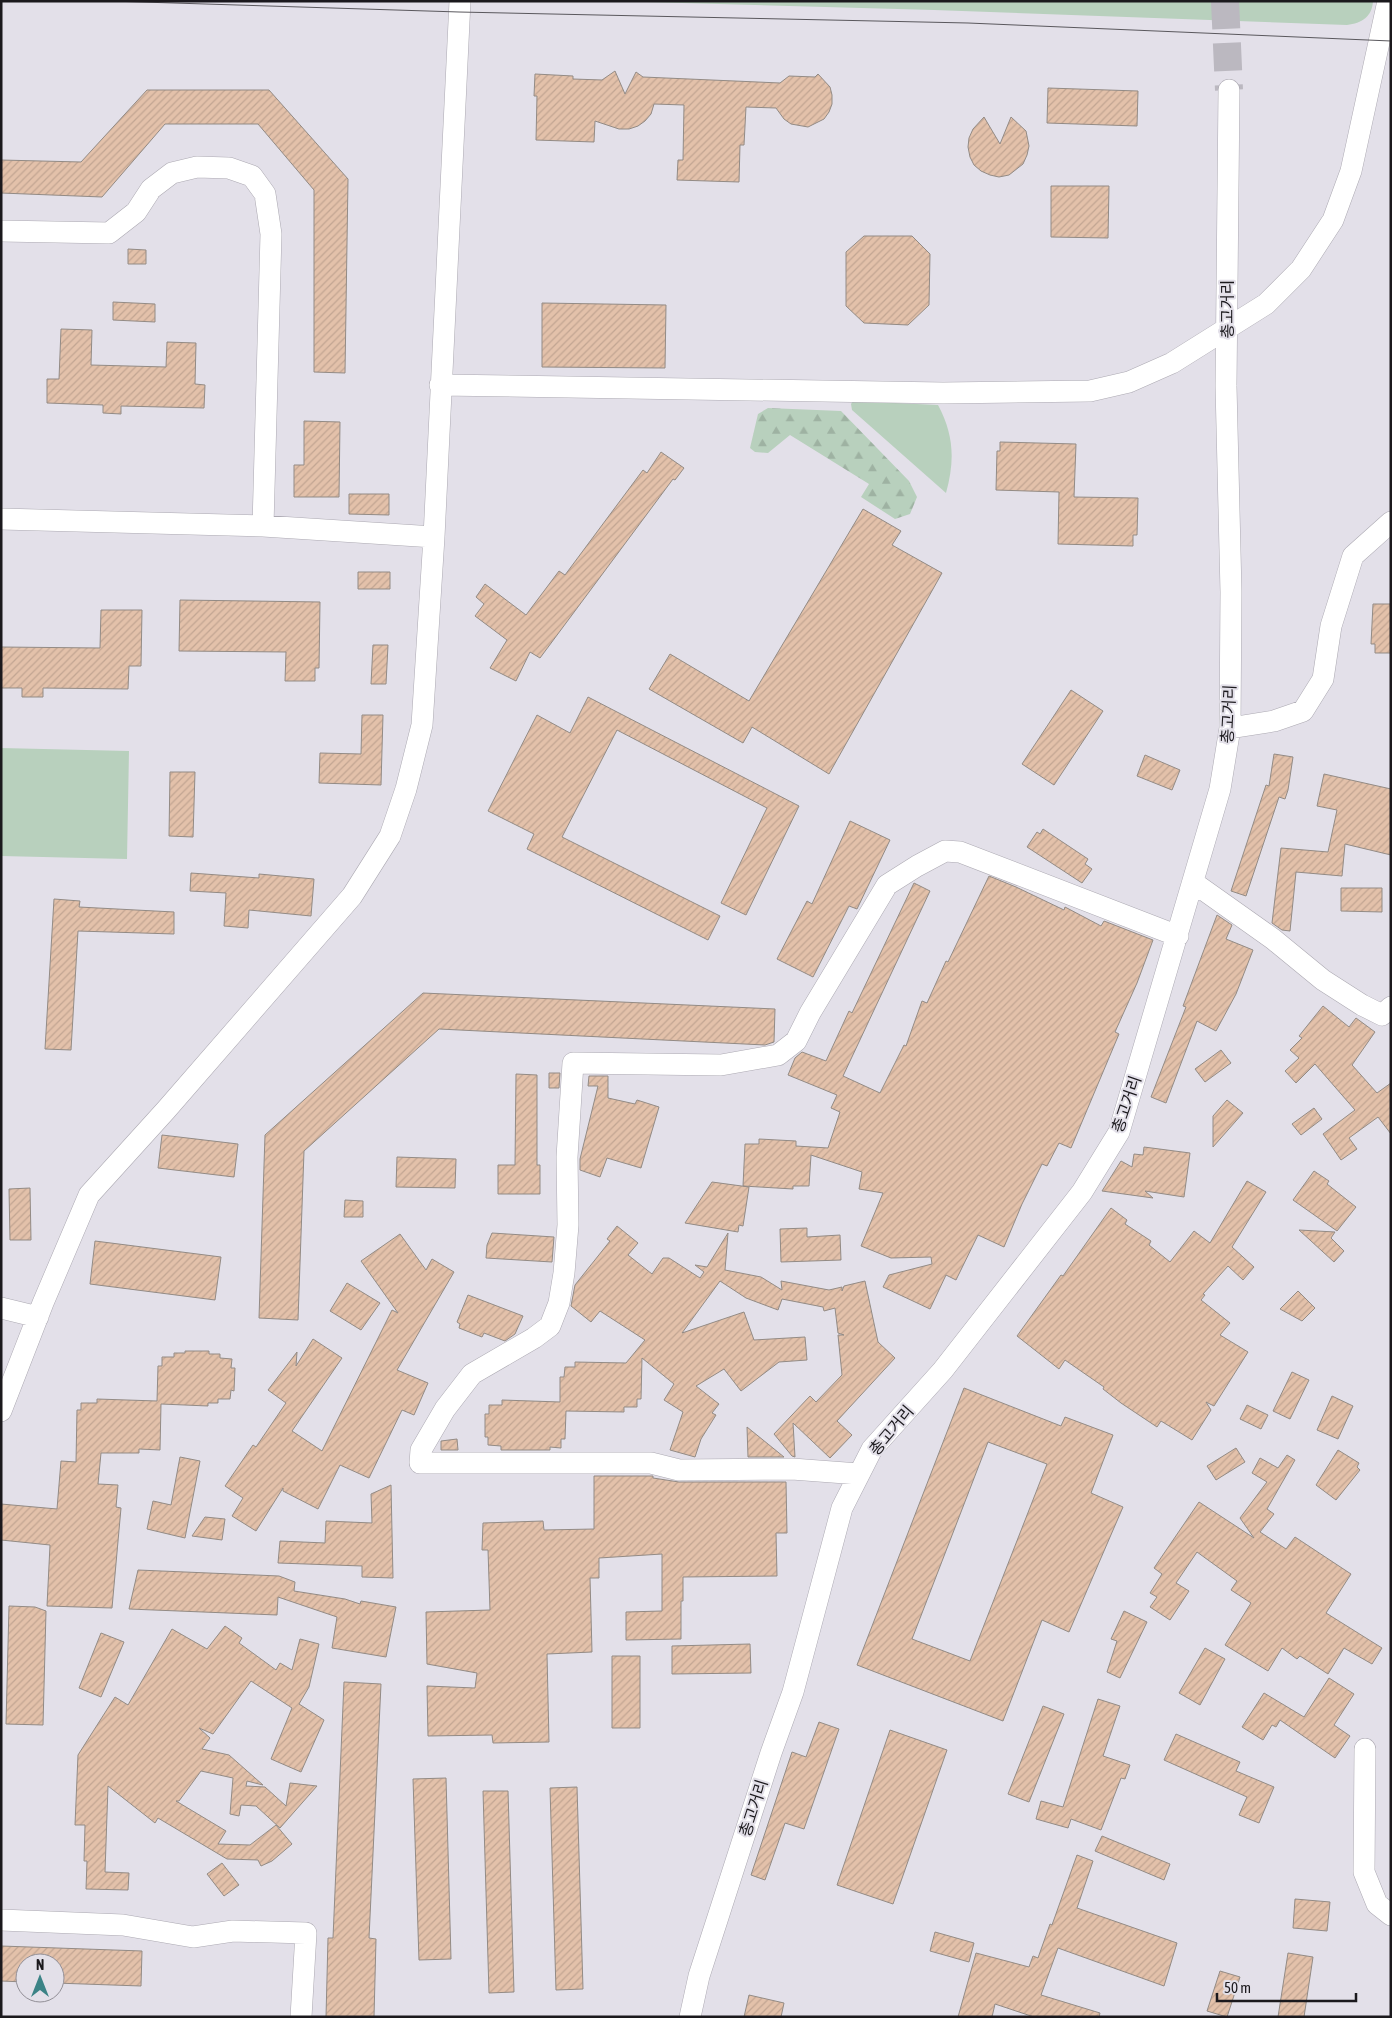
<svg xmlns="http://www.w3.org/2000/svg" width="1392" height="2018" viewBox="0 0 1392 2018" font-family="'Asap Condensed','Noto Sans KR',sans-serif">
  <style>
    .green { fill: #b8d0bd }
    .forest { fill: url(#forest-firs) }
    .building { fill: url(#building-hatch); stroke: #938b85; fill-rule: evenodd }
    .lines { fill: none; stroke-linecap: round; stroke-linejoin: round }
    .major-tunnel { stroke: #bbb8c0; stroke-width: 28; stroke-dasharray: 28 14; stroke-linecap: butt }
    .minor-casing { stroke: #aca9b2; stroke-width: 22 }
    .minor { stroke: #fff; stroke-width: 21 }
    .tram { stroke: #5a585d; stroke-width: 1 }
    .labels { text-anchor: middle; stroke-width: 4; stroke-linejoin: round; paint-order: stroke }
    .street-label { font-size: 16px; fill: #1b191d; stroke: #e3e0e9 }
  </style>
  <defs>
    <pattern id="forest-firs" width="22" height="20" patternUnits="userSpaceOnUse" patternTransform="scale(1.25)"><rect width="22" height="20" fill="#b8d0bd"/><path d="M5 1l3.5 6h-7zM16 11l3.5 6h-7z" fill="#9eb2a2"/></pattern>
    <pattern id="building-hatch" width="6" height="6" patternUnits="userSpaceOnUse" patternTransform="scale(1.25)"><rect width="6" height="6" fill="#e3c1aa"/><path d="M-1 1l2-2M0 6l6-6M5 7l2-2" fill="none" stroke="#c2a592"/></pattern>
  </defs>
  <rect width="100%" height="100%" fill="#e3e0e9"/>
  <path class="green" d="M610,1H1373C1372,17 1362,23 1347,25L934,10Z
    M853,401L938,405C954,435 955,460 946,493L852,410L851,404Z
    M1,748L129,751L127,859L1,856Z"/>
  <path class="forest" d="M768,408L841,411L909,481L917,497L910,514L895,519L861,497L869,484L790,435L768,453L755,452L750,448L758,414Z"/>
  <path class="building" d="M615,71L625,94L636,72L643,77L780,83L789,76L815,77L818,74L830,87L832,95V104L829,112L824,119L808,127L791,124L784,119L776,108L746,107L744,145H740L739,182L677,180L678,160H683L684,105L654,104L651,114L645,121L638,126L629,129H619L595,121L594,142L536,140L537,96H534L535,74L573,76V79L602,80Z
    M1048,88L1138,91L1137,126L1047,123Z
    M147,90H269L348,179L345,373L314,372V190L258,124H165L102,197L1,193V160L81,162Z
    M984,117L1000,144L1011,117L1026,131L1029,146L1027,155L1023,164L1009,175L999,177L990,175L981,171L974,165L970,157L968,147L969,138L973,129Z
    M1051,186H1109L1108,238L1051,237Z
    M864,236H912L930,254L929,305L908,325L864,323L846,306V252Z
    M128,249L146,250V264H128Z
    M113,302L155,304V322L113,320Z
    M542,303L666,305L665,368L542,367Z
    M61,329L92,330L91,365L166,367L167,342L196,343L195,384L205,385L204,408L121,406V414L103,413V405L47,403V379H59Z
    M304,421L340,422L339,497H294V465H304Z
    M1000,442L1076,444L1074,497L1138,498L1137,535H1133V546L1058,544L1059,492L996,490L997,451H1000Z
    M661,452L684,468L675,480L673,479L540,658L530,652L516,681L490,668L507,640L475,616L484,604L476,597L485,584L526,615L559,571L565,575L643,470L647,473Z
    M349,494H389V515L349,514Z
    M863,509L901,531L892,545L942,573L829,774L752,727L743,743L649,689L670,654L749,701Z
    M358,572H390V589H358Z
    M180,600L320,602L319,668H315V681H285L286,652L179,651Z
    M1373,604H1391V653H1375V644H1371Z
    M101,610H142L141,666H129L128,689L43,688V697H22V688H1V647L100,648Z
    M373,645H388L386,684H371Z
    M1071,690L1103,711L1054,785L1022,764Z
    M588,697L799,806L746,915L721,903L767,808L617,730L562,837L720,916L708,940L527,849L534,834L488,811L537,715L570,733Z
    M362,715H383L381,785L319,783L320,753L361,754Z
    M1274,754L1293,757L1288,790L1285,799L1279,797L1246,896L1231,891L1266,785L1269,786Z
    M1145,755L1180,770L1172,790L1137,776Z
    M170,772H195L193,837L169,836Z
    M1324,774L1391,789V855L1345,844L1342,876L1296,872L1290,931L1282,930L1272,923L1281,848L1328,852L1337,810L1317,806Z
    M850,821L890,840L857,909L849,906L813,977L777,959L807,901L812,904Z
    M1043,829L1088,859L1085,864L1092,869L1082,883L1027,847L1037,832L1040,834Z
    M191,873L259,878V874L314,879L311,916L249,910L248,928L224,926L226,893L190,891Z
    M989,876L1016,887L1064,910L1065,907L1101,926L1104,921L1153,940L1137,983L1115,1032L1119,1034L1071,1148L1059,1143L1047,1166L1042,1164L1022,1204L1004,1247L978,1235L956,1280L946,1275L930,1309L883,1287L889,1275L932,1264L931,1257L891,1258L861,1246L883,1193L859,1189L862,1172L811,1155L809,1186H793V1189L743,1186L745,1144H759V1139L796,1141V1146L828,1148L840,1112L831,1108L837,1095L788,1075L795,1058L802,1052L826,1061L849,1011L852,1013L914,883L930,891L843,1076L880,1093L904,1045L906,1046L922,1001L927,1003L946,961L948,962Z
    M1341,888H1382V912L1341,911Z
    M54,899L80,901L79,907L174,912V934L78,931L71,1050L45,1049Z
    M1217,915L1232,925L1226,939L1253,950L1236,994L1216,1031L1197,1021L1166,1103L1151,1097L1186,1007L1183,1006Z
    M423,993L775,1009L774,1042L765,1045L439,1029L304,1151L298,1320L259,1318L265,1135Z
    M1323,1006L1349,1027L1356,1018L1375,1032L1352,1065L1377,1093L1391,1083V1134L1378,1117L1349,1138L1357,1149L1341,1160L1323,1134L1355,1110L1315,1064L1296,1083L1285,1071L1299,1058L1290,1050L1302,1038L1299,1036Z
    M1221,1050L1231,1063L1205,1082L1195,1069Z
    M549,1073H560L559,1088H549Z
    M516,1074L537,1075V1165H540V1194H498V1165H515Z
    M589,1076H608V1098L635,1104L637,1100L659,1107L641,1168L607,1158L600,1177L580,1170V1159L598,1086H588Z
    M1227,1100L1243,1113L1213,1147V1116Z
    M1314,1108L1322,1119L1301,1135L1292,1124Z
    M162,1135L238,1144L234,1177L158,1168Z
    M1144,1147L1190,1153L1184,1197L1145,1191L1153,1198L1102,1191L1121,1161L1132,1167L1134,1154L1143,1155Z
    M397,1157L456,1159L455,1188L396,1187Z
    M1314,1171L1329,1181L1327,1184L1356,1207L1337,1231L1293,1200Z
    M1247,1181L1266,1192L1232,1247L1254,1267L1243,1280L1228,1266L1203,1294L1205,1295L1201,1300L1230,1323L1220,1335L1248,1352L1214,1406L1206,1402L1211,1410L1192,1440L1161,1421L1157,1427L1121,1403L1103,1389L1104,1387L1065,1360L1059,1369L1017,1336L1061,1275L1063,1276L1111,1208L1127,1220L1125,1224L1151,1241L1149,1245L1170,1262L1194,1231L1210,1243Z
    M712,1182L749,1187L743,1226L739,1225L738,1232L685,1223Z
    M30,1188L31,1240H10L9,1189Z
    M345,1200L363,1201V1217H344Z
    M617,1226L638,1243L628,1255L652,1274L663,1258H669L700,1278L704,1272L695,1265L707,1267L728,1233L725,1270L761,1277L782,1290L781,1281L829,1290L842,1287V1291L844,1286L865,1281L878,1342L895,1358L837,1421L852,1435L830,1458L793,1423L795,1457L792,1456L774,1434L810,1396L816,1402L842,1375L838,1335H844L838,1333L835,1308L824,1311L823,1307L782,1299L778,1310L746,1298L720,1281L682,1333L744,1312L754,1340L805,1337L807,1360L779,1362L741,1391L724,1369L696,1386L719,1404L712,1413L716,1415L701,1439L695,1457L670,1450L683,1412L664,1400L674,1384L642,1358L641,1399H637V1407H624V1412L566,1411L565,1439H561V1448L550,1447V1450H501V1446L488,1445V1437H485V1414H489V1405H502V1400L560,1402V1377H564L565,1367H575V1362L626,1363L645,1340L600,1311L591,1322L571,1306L575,1285L610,1241L607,1239Z
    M807,1228V1237L840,1235L841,1260L781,1262L780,1229Z
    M1299,1230L1335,1232L1331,1238L1344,1251L1334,1262Z
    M492,1233L554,1237L552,1262L486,1258L487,1245Z
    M400,1234L426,1270L432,1259L454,1272L397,1370L428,1383L414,1415L402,1410L369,1478L340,1465L318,1509L283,1491V1488L256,1531L232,1516L243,1498L225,1486L253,1445L256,1447L286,1403L268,1390L297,1352L296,1366L313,1339L342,1358L292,1431L322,1451L392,1310L398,1313L361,1261Z
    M95,1241L221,1257L215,1300L90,1284Z
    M347,1283L380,1303L361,1330L330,1311Z
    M1298,1291L1315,1308L1302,1321L1280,1309Z
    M468,1295L523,1316L515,1334L505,1341L484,1333L482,1337L459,1328L460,1324L457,1322Z
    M185,1351H209V1354H220V1358L232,1359L231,1368H235L234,1391L231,1390L230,1399H218V1403H208V1406L161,1404L160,1450L139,1449V1453H101L98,1484L118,1485L116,1507L121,1508L112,1608L47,1606L50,1545L1,1540V1504L57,1509L61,1461L76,1462L77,1410H81V1403H97V1399L157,1401L158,1366H162V1357H174V1353H185Z
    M1292,1372L1309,1380L1290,1419L1273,1411Z
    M964,1388L1061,1426L1065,1417L1113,1435L1091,1493L1123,1507L1069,1632L1042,1620L1003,1721L857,1665ZM988,1442L1047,1464L970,1661L912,1639Z
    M1332,1396L1353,1406L1338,1439L1317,1430Z
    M1247,1405L1268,1415L1261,1429L1240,1419Z
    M747,1427L784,1457H748Z
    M457,1439L458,1450H441V1441Z
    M1236,1448L1245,1462L1216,1480L1207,1466Z
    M1338,1450L1359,1463L1357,1467L1360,1470L1336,1500L1316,1485Z
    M1287,1455L1295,1460L1267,1509L1274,1514L1260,1532L1286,1549L1295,1537L1351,1574L1326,1613L1382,1648L1372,1664L1344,1648L1328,1674L1300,1656L1297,1659L1282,1648L1268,1671L1225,1645L1251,1603L1231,1590L1237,1581L1197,1552L1176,1583L1189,1591L1170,1620L1150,1607L1157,1597L1150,1593L1162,1574L1154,1568L1199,1502L1254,1538L1240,1518L1267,1482L1252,1473L1260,1458L1278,1468Z
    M180,1457L200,1461L185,1538L147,1529L153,1501L171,1505Z
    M594,1476H653V1478L679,1482H786L787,1533H776L777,1576L683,1577V1601H681V1639L626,1640V1612L662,1611V1554L599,1558V1578H590L592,1652L547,1654L549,1742L493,1743L492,1735L428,1736L427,1686L475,1688L477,1673L427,1664L426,1612L490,1610L488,1550H482L483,1523L543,1521L544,1530L594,1529Z
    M391,1485L393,1578L362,1577V1566L278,1563L280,1541L325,1543L326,1521L372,1523L371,1494Z
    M205,1517L225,1519L222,1540L192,1536Z
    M138,1570L279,1576L295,1582L294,1591L345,1599L360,1604L361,1601L396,1607L386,1657L332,1648L337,1617L278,1597L277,1615L129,1609Z
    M9,1606L35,1607L46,1611L43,1725L6,1724Z
    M1124,1611L1147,1622L1120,1678L1107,1672L1117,1641L1111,1639Z
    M225,1626L242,1638L239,1643L276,1670L280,1663L292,1670L300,1639L319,1644L309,1687L299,1704L324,1720L301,1772L271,1759L292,1708L251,1681L213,1734L199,1728L210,1738L202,1749L229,1755L263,1785L247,1781L246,1786L265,1787L286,1806L290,1783L317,1786L280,1828L256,1806L241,1805L239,1816L230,1814L233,1778L201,1771L179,1801H176L226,1831L218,1844L250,1845L276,1825L292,1844L272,1861L261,1866L258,1860L227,1859L158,1818L155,1823L108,1786L105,1872L129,1873L128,1890L86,1889L87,1861H84L85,1825H75L78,1755L115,1697L128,1705L172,1629L207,1649Z
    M101,1633L124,1642L101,1697L79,1688Z
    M750,1644L751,1673L672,1674V1646Z
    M1205,1648L1225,1659L1200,1705L1179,1693Z
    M612,1656H640V1728H612Z
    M1329,1678L1354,1694L1334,1725L1350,1736L1335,1758L1280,1720L1276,1727L1272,1725L1263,1740L1242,1727L1264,1693L1304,1717Z
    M344,1682L381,1684L369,1938L376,1939L374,2017H326L328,1938H333Z
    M1098,1699L1120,1706L1103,1756L1130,1765L1125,1779L1121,1778L1101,1830L1071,1819L1068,1828L1036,1819L1041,1801L1063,1807Z
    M1043,1706L1064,1714L1029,1802L1008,1794Z
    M819,1722L839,1729L804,1829L785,1823L765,1880L751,1875L792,1752L806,1757Z
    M890,1730L947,1750L893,1904L837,1885Z
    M1176,1734L1240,1762L1236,1771L1274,1787L1259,1823L1239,1815L1247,1797L1164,1760Z
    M446,1778L451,1959L419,1960L413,1779Z
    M577,1787L583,1989L556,1990L550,1788Z
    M483,1791H508L514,1992L489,1993Z
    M1102,1836L1170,1864L1164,1880L1095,1851Z
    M1077,1855L1093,1861L1077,1908L1177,1943L1164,1986L1058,1948L1041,1995L1100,2013L1099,2017H1034L995,2004L992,2017H958L976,1953L1029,1967L1033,1956L1038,1958L1050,1924L1052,1925Z
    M222,1863L239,1885L224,1896L207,1874Z
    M1295,1899L1330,1902L1327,1931L1293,1928Z
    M935,1932L974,1943L969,1962L930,1951Z
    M1,1946L142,1951L141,1986L55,1983V1963H25V1982L1,1981Z
    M1288,1953L1313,1957L1304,2017H1278Z
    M1220,1971L1240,1977L1227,2017L1207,2011Z
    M749,1995L784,2003L781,2017H744Z"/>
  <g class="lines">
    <path class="major-tunnel" d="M1225,1L1229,90"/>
    <g class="minor-casing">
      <path id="minor" d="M1,231L109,233L136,212L151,189L172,173L197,167L229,168L252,176L265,194L271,234L263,526
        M440,385L943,393L1090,391L1129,382L1172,363L1266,304L1301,269L1333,220L1351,171L1388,1
        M1,519L263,526L434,537
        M1230,728L1274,721L1303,711L1323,679L1331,626L1353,556L1391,522
        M1194,883L1273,939L1323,980L1362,1005L1382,1015L1391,1007
        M1,1308L38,1317
        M1,1411L43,1303L89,1195L166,1110L352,896L390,836L406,789L422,725L434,537L460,1
        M859,1474L792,1469L679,1470L651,1463H420L421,1450L445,1409L472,1374L534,1338L550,1326L559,1303L564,1273L568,1225L567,1157L573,1063L721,1065L778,1055L796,1041L810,1013L887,885L917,866L945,851L960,852L1178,936
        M1365,1749L1364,1872L1377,1904L1391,1915
        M1,1920L123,1925L193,1937L233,1931L306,1933L301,2017
        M690,2017L699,1976L771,1753L793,1692L842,1508L872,1449L943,1370L1082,1192L1119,1132L1220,789L1230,728L1231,592L1226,386L1229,90"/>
    </g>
    <use href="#minor" class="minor"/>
    <path class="tram" d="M110,1L459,12L968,23L1391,41"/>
  </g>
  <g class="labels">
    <g class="street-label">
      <text transform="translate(1227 309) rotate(-90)" y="6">총고거리</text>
      <text transform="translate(1228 714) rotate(-87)" y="6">총고거리</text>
      <text transform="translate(1126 1104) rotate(-71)" y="6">총고거리</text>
      <text transform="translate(891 1430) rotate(-50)" y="6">총고거리</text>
      <text transform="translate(753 1808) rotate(-72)" y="6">총고거리</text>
    </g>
  </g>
  <rect width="1392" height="2018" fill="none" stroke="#1b191d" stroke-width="5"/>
  <g transform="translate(40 1978)"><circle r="24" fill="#e3e0e9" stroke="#939097"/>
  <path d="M0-4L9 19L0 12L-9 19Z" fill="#3b8386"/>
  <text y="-8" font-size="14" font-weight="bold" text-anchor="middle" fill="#1b191d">N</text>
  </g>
  <path d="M1217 1993v8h139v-8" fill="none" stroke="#1b191d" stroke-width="2.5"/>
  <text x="1224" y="1993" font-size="15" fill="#1b191d" stroke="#e3e0e9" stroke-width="4" paint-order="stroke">50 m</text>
</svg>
